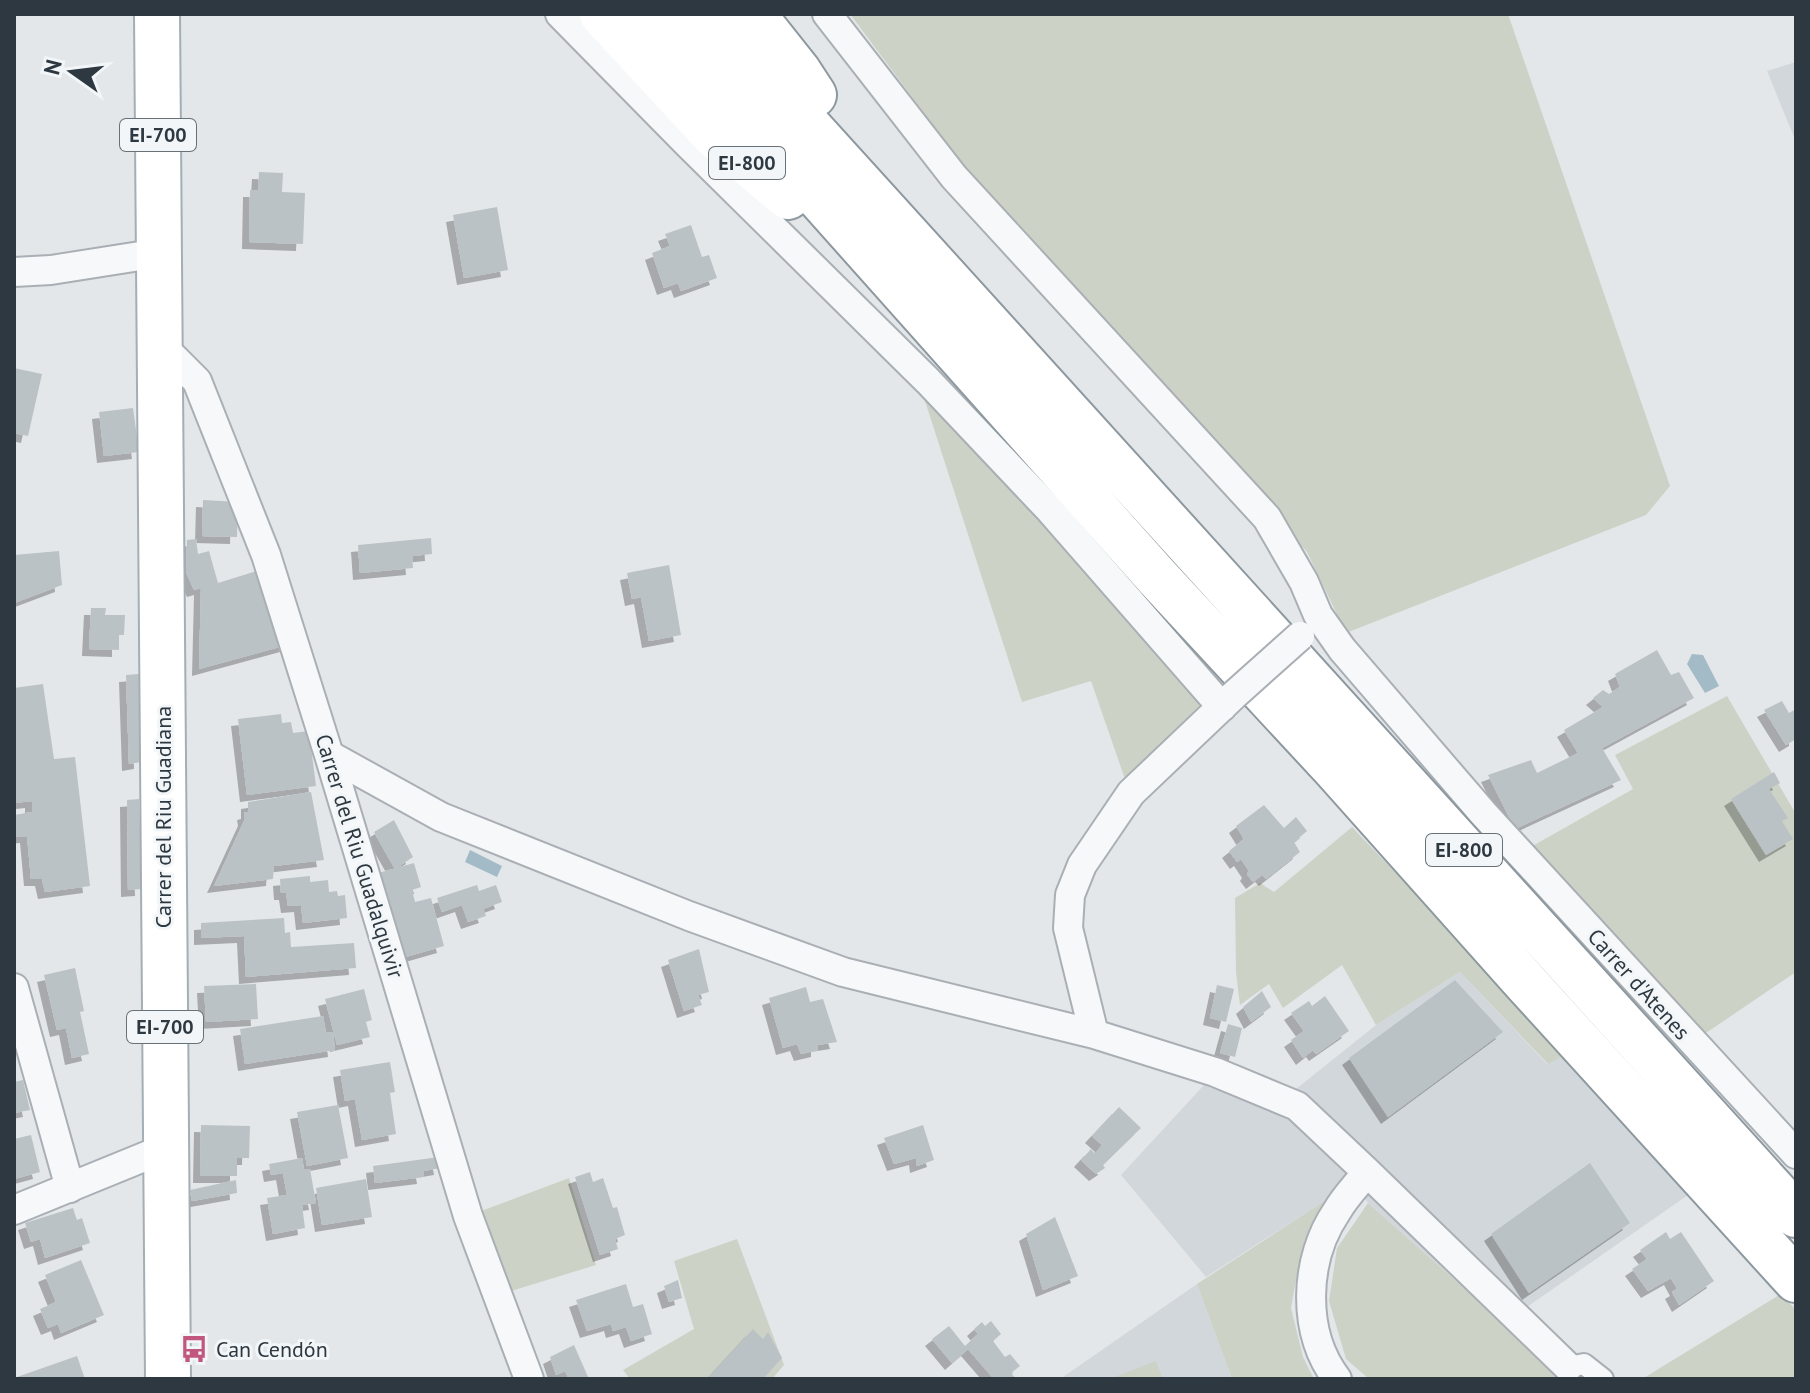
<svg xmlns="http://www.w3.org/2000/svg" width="1810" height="1393" viewBox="0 0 1810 1393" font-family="'PT Sans',sans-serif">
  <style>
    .built { fill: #d2d7dc }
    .green { fill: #ccd3c6 }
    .water { fill: #a3bbc6 }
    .building { fill: #bbc2c6; filter: url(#shadow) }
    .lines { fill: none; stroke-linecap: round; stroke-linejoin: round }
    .pedestrian-casing { stroke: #a9afb4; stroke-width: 24 }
    .minor-casing { stroke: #a9afb4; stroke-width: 32 }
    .primary-casing { stroke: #a4aeb5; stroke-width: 48 }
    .trunk-casing { stroke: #8d989f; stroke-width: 48 }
    .pedestrian { stroke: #f6f8f9; stroke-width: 20 }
    .minor { stroke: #f6f8f9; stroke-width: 28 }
    .primary { stroke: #fff; stroke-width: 44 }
    .trunk { stroke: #fff; stroke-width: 44 }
    .minor-bridge-casing { stroke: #a9afb4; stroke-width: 32; stroke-linecap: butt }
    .minor-bridge { stroke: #f6f8f9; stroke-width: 28 }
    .labels { text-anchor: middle; stroke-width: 6; stroke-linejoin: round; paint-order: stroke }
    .shield { fill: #f3f6f8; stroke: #687178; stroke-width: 2 }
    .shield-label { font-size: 20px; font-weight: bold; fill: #2d3841 }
    .street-label { font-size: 22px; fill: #2d3841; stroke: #f3f6f8 }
    .poi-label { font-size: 22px; fill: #2d3841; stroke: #f3f6f8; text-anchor: start }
  </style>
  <defs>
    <filter id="shadow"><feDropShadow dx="-7" dy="7" stdDeviation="0" flood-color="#0004"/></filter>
  </defs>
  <rect width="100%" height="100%" fill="#e4e7ea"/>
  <path class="built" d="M1796,62V142L1767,71Z
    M1460,972L1547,1064L1565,1055L1691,1193L1504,1323L1368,1203L1348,1170L1329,1198L1206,1277L1121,1175L1204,1085L1271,1109L1376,1025Z
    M1197,1284L1232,1379H1060Z"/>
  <path class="green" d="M850,14H1508L1670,486L1646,515L1346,633L1307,552L968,172Z
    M932,400L1206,707L1126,782L1091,681L1022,702L925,401Z
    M1727,696L1796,814V972L1703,1035L1529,848L1633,789L1615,755Z
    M1352,827L1479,960L1565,1055L1548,1064L1460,972L1376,1025L1342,965L1283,1008L1269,984L1240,1005L1236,973L1235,898L1260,883L1274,892Z
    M569,1178L596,1265L498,1295L468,1216Z
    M1329,1198L1299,1263L1291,1308L1303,1357L1314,1379H1232L1197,1284Z
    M1368,1203L1567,1379H1369L1346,1359L1329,1301L1337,1248Z
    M737,1239L784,1365L772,1379H630L623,1370L694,1329L674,1261Z
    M1781,1294L1796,1310V1379H1642Z
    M1156,1361L1163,1379H1109Z"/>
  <path class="water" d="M1692,654L1703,655L1719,686L1705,693L1687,664Z
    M470,850L502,866L497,877L465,862Z"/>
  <path class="building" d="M259,172L283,173L282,192L305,193L303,244L249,242L250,190H258Z
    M497,207L508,270L464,278L453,215Z
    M691,225L702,257L709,255L717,278L681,291L678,283L664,288L652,253L670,246L665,234Z
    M14,368L42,374L28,436L14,433Z
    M133,408L139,452L104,456L99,412Z
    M203,500L238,502L237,537L202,536Z
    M431,538L432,554L412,556L413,568L360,573L358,545Z
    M196,539L198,554L209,551L218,583L263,569L287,645L199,669L201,588L194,590L186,572L187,540Z
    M59,551L62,585L14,603V555Z
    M669,565L681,635L649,641L641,597L632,599L627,573Z
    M91,608H106L105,615H125L124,635H119V650L89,649Z
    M1657,650L1671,675L1679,672L1694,698L1602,748L1621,780L1515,829L1488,775L1531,760L1537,773L1578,753L1564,730L1603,707L1593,698L1603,690L1609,694L1620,687L1615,674Z
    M139,674L141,762L129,764L126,675Z
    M43,684L54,759L75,757L90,886L45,892L42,879H31L27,836L14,837V815L32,812V801L14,803V688Z
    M1782,701L1789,713L1796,709V739L1786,745L1764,710Z
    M281,714L282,723L291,722L293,733L309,731L316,786L247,795L238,719Z
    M1774,772L1780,783L1769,789L1788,818L1782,821L1793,839L1766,855L1731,799Z
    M311,792L324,860L274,866L273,879L214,886L245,819L244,813L248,812V802Z
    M139,799L142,889L128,890L127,800Z
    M1264,805L1284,828L1296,817L1307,831L1294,842L1300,852L1266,879L1262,875L1253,882L1247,874L1249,871L1241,859L1237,862L1229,851L1244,839L1236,826Z
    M394,820L413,857L395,869L374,832Z
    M414,863L421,887L412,890L415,902L431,898L444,946L395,960L371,875Z
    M310,876V882L328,880L329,892L337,891L338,896L345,895L347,918L303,923L301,905L288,906L286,893H281L280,879Z
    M477,885L479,891L496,885L502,902L483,909L486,916L468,922L462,905L442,912L437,898Z
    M284,918L285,933L290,932L291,947L354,943L356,968L246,977L244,936L201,938V923Z
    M699,949L709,992L698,995L702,1005L684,1011L668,960Z
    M75,968L84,1011L80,1012L89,1054L72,1058L66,1028L57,1030L44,975Z
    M1455,980L1503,1032L1388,1117L1349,1058Z
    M256,984L258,1019L206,1022L204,986Z
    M1217,985L1234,989L1226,1022L1210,1018Z
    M806,987L810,1002L823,999L837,1042L818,1045V1050L801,1054L797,1044L783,1048L769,998Z
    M364,989L372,1020L366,1022L370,1037L337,1045L325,999Z
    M1262,991L1271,1007L1251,1022L1243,1007Z
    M1325,996L1349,1031L1316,1054L1313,1050L1303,1058L1291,1040L1304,1031L1291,1013L1309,1001L1312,1006Z
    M323,1016L326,1033L333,1032L335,1050L245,1064L240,1029Z
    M1228,1024L1242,1028L1235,1057L1220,1053Z
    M390,1062L395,1092L390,1093L396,1134L362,1140L355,1099L345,1101L340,1070Z
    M23,1080L30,1110L14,1113V1082Z
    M338,1105L348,1158L307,1166L297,1112Z
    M1119,1107L1141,1128L1103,1165L1105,1168L1096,1174L1081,1160L1091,1149L1095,1154L1102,1145L1092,1136Z
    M201,1125L250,1126L249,1158H237V1176H200Z
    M923,1125L934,1160L917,1166L916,1158L894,1164L884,1138Z
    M31,1135L40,1172L14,1179V1139Z
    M439,1157L441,1168L423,1171L424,1177L375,1183L373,1166Z
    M302,1158L304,1169H310L316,1203L302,1205L305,1228L273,1234L267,1198L287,1195L283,1173L271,1175L269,1164Z
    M1590,1163L1630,1223L1529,1293L1491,1234Z
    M590,1172L593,1182L603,1178L613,1208L617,1207L625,1235L615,1239L618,1249L600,1255L575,1177Z
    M366,1179L372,1217L322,1225L316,1188Z
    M236,1180L237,1193L192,1201L190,1190Z
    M73,1208L77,1220L82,1218L90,1243L45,1258L40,1239L31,1242L25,1223Z
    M1055,1217L1078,1276L1043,1290L1026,1234Z
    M1666,1232L1670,1239L1681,1232L1714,1281L1679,1305L1672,1292L1677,1289L1671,1278L1648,1291L1632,1269L1647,1259L1640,1250Z
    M81,1260L104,1315L61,1333L58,1324L48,1328L40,1309L56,1302L45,1275Z
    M678,1280L682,1298L669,1302L664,1286Z
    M626,1284L633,1307L643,1304L652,1334L631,1341L626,1327L613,1331L611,1324L587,1331L576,1300Z
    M991,1321L1001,1334L993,1341L1005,1357L1010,1354L1020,1366L1011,1373L1016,1379H994L968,1349L952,1363L932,1339L949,1326L965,1346L978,1334L974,1329L982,1322L985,1326Z
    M753,1329L763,1339L768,1332L782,1358L763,1379H707Z
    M574,1345L589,1379H569L565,1371L556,1375L550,1357Z
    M77,1356L85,1379H14V1378Z"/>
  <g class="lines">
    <g class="pedestrian-casing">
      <path id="pedestrian" d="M1568,1367L1584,1364L1603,1379"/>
    </g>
    <g class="minor-casing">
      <path id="minor" d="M560,14L687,143L928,381L1050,510L1222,707
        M827,14L954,177L1267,518L1304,582L1318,615L1342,649L1483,813L1796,1154
        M14,272L51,270L140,256H159
        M160,356L173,357L197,381L266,555L329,755L468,1216L529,1379
        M329,755L441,817L689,916L843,972L1094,1034L1215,1072L1297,1106L1367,1172L1568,1367
        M14,988L70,1188
        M1094,1034L1068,928L1070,895L1082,865L1131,793L1233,696
        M14,1210L166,1148
        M1337,1379C1301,1332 1304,1259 1337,1211C1345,1197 1357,1185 1367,1172"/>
    </g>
    <g class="primary-casing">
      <path id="primary" d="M157,14L168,1379"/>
    </g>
    <g class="trunk-casing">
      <path id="trunk" d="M602,14L713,134L788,197
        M655,14L1157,577L1335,769L1525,982L1796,1280
        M707,14L1796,1215
        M753,14L799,72L814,95"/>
    </g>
    <use href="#pedestrian" class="pedestrian"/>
    <use href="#minor" class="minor"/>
    <use href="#primary" class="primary"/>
    <use href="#trunk" class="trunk"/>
    <g class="minor-bridge-casing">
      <path id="minor-bridge" d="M1234,695L1300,636"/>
    </g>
    <use href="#minor-bridge" class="minor-bridge"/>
  </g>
  <defs>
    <g id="bus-bare" transform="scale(2.16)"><path d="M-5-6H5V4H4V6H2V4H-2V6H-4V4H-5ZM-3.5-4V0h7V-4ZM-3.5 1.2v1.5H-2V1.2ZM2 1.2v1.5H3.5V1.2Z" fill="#c1577c" stroke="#f3f6f8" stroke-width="2.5" paint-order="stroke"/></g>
  </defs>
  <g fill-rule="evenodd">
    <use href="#bus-bare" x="194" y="1349"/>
  </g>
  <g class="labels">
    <g class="shield">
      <rect x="120" y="119" width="76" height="32" rx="6"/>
      <rect x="709" y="147" width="76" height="32" rx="6"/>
      <rect x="1426" y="834" width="76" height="32" rx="6"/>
      <rect x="127" y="1011" width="76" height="32" rx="6"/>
    </g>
    <g class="shield-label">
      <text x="158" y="142">EI-700</text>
      <text x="747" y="170">EI-800</text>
      <text x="1464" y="857">EI-800</text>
      <text x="165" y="1034">EI-700</text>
    </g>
    <g class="street-label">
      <text transform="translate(163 817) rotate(-90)" y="8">Carrer del Riu Guadiana</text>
      <text transform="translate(360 856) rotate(73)" y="8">Carrer del Riu Guadalquivir</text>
      <text transform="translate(1639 984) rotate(48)" y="8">Carrer d'Atenes</text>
    </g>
    <g class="poi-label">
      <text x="216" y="1357">Can Cendón</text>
    </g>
  </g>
  <rect width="1810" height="1393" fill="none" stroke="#2d3841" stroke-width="32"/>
  <g transform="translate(72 72) rotate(284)" stroke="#f3f6f8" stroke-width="6" paint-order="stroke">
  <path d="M0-6L14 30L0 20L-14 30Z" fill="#2d3841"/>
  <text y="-12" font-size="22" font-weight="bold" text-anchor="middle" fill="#2d3841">N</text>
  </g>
</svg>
